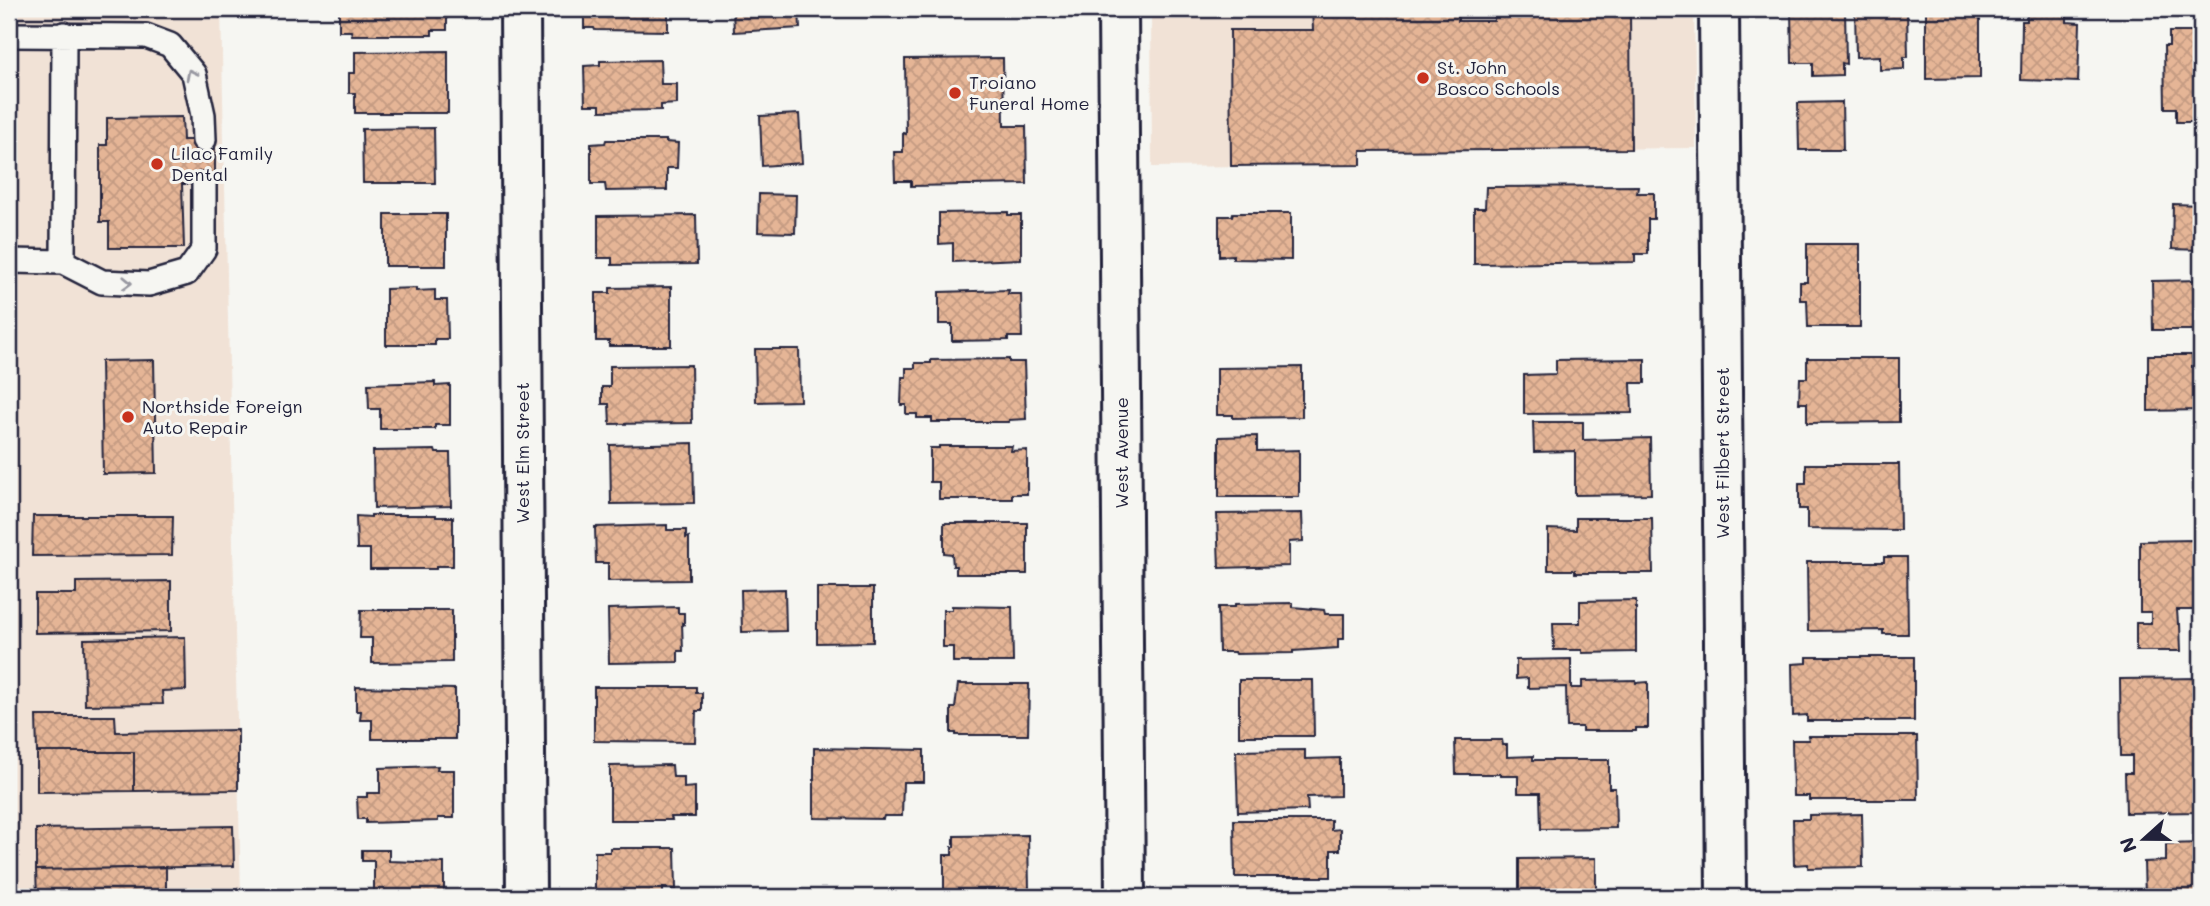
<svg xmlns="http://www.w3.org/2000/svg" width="2210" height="906" viewBox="0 0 2210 906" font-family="Mali,sans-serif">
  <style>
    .built { fill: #f1e2d6 }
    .building { fill: url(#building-cross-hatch); stroke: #22223b; stroke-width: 2 }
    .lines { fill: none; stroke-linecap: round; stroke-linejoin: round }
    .service-casing { stroke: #22223b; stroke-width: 28 }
    .minor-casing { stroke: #22223b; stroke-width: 44 }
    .service { stroke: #f6f6f2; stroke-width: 23 }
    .minor { stroke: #f6f6f2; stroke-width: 38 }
    .oneway { stroke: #9797a0 }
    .poi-dot { fill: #c8321e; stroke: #f6f6f2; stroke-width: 2.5 }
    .labels { text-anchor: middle; stroke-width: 6; stroke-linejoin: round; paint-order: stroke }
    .poi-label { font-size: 18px; fill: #22223b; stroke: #f6f6f2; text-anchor: start }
    .street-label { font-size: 18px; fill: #22223b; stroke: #f6f6f2 }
  </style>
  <defs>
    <pattern id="building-cross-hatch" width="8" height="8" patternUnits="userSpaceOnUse" patternTransform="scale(1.75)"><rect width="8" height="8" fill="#e5b596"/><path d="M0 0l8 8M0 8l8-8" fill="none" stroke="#c49b82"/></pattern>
  </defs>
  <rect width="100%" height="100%" fill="#f6f6f2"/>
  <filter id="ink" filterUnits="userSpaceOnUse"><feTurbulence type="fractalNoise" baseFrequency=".0143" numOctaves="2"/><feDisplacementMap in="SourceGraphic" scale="14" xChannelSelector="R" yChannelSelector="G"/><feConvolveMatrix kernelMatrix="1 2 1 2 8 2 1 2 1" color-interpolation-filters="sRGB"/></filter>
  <g filter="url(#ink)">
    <path class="built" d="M9,9H221L241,897H9Z
      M1151,9H1694L1696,148L1362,151L1361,165L1152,167Z"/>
    <path class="building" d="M339,9H447V30H432V35H352L351,31H339Z
      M584,9H668V31L595,30L594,28H584Z
      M733,9H799L800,28L734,32Z
      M955,9H1025V13H955Z
      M1312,9H1458V21H1494V9H1630L1631,149L1361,151V165L1231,166L1230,30H1313Z
      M1791,9H1845L1846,64L1842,63V75L1813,76V63H1792Z
      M1855,9H1907L1908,57H1904V69L1880,70V56L1856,57Z
      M1926,9H1980V78L1926,79Z
      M2027,9H2067V22L2080,23L2078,82L2021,80L2022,21H2027Z
      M2169,32H2201V122H2176V108H2165L2164,46H2169Z
      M448,51V113H355V93H349V73H355V52Z
      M1003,58L1004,126H1026L1027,184L911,186V181H895L894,152H903V133L906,134L905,59Z
      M660,60L661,84H677V104L661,105V110L600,111V105H585L584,66L600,65V61Z
      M1842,102L1843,150H1799L1798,103Z
      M799,114L802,163L762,166L760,116Z
      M182,117L183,140H215V184H182L184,248H109V222H100V145H107V118Z
      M434,128L435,183H363L362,129Z
      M606,140H666V142L678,143L677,168H667V190L606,191L605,184H591V144L605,143Z
      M1638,186L1637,193H1654V219H1648V254H1635V262L1474,264V208H1485L1486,187Z
      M759,194L796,195L795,233L758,232Z
      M2173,204L2201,205V250L2172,249Z
      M1008,212V215H1021V259L953,262V243L939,244V213Z
      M1233,213H1291V260L1233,259V255L1219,256V216H1232Z
      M385,214H446V266H385Z
      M696,215L697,264L612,265V258H598V216Z
      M1807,244H1860V327H1808L1807,300H1800V282H1807Z
      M2201,280V330H2153L2152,281Z
      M671,287V346H609V341H596V293H610V288Z
      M416,288V291L435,290V300H447L448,339H435V345H386V289Z
      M1009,290L1008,294H1021L1022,337H1008V340L952,341V324H939V292Z
      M755,349H799L800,401L756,402Z
      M2148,355H2192V367H2201V410L2148,411Z
      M1807,358H1899V422L1807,423V403H1799L1800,378H1807Z
      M1009,359V362H1024L1026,419L1009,420V422H932V418H917V414H906V405H901L902,377H906V368H915V363H931V360Z
      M1645,359V383H1631L1632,413L1524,414V375L1556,374V360Z
      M154,360L156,473L103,474L101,361Z
      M691,365L692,423L610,424L609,404H602V387H610V366Z
      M1302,367V417L1233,418V415H1217V368Z
      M435,382V386L450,385V425H435V429H380V409H369L368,384Z
      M1533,422H1583V440L1650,438L1651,494L1575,495V451L1534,452Z
      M1257,436V451L1299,450V497H1219V437Z
      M693,443L694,503L611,504L610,445Z
      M939,446H1012L1011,451L1027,450V494H1012V499H939V482H930V448H939Z
      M435,450L436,453H450L451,506L374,508L373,451Z
      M1806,464H1899L1900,530L1807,529V509H1799V483H1806Z
      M1302,513L1303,541L1289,542V566L1219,568L1217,514Z
      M371,515H436V517H453V566H436V569H370V549H357L356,516L371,517Z
      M33,516H173L172,555L32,556Z
      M1576,518H1652L1653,573H1575V570H1548V529L1576,530Z
      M944,523H1027V574H956V566H953L952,554L944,553Z
      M667,525V530H686V538L689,537V580L608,581V563H596L595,527Z
      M2193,540V568H2201V610H2177L2178,624H2180L2181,651H2136V623H2151V612H2140V541Z
      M1884,557H1907L1908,634H1883V630L1808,631L1807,562H1884Z
      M171,581V631L35,633V594H76V582Z
      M817,588H873V642L817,643Z
      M785,589L786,631L742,632L741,590Z
      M1636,600V652L1582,653V650H1554L1553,623H1580V601Z
      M1293,603V607L1324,610L1325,614H1344V639H1338V648L1293,651V653L1236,654L1235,652H1219L1218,607H1235V604Z
      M952,606L1012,607L1013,662H953V647H943V610H952Z
      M678,607V613H684V624L682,623L683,651H678V662L609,663L608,609Z
      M361,610H452V662L372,663V638H360Z
      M185,637L186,690L162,691L163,704L85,705L84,639Z
      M1807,657H1914V721H1807V715L1793,716L1792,664L1807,663Z
      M1571,659V688H1582V681L1636,680V683L1648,682V728H1636V731H1582V727H1567L1566,687L1528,688V678L1516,679V660Z
      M2201,678V812L2126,813L2125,773H2132V756H2121L2120,679Z
      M1239,680H1313L1314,736H1239Z
      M958,684H1029L1028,735H956V733H951V708H955Z
      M356,687L455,689V739H372V720H360L361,711H356Z
      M594,687H696V693H702V711H696L695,742L594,741Z
      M36,716H115L116,732L238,730V790L134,791V752H37Z
      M1808,736H1917L1918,800H1809V796H1793L1792,740H1809Z
      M1455,740H1502L1503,745H1507V757L1533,756V760H1609V788H1615L1616,828L1541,829L1540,793H1518V776H1501V774H1456Z
      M814,748L924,750V782H903L902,816H884L883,819L814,818Z
      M1305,750V759L1340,758V796L1307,797L1308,810L1238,812L1236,751Z
      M37,752H134V791L37,792Z
      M672,765L673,777H684V788L695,787V817H671L672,820H610V766Z
      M438,766L437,770H454V818H438V821L366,823V819H358L357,797H367V793H380V768Z
      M1862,814L1863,867L1808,868V864L1794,865L1793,819H1809V815Z
      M1234,820H1331V830L1340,829V850H1331V877H1235Z
      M233,826L234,866L36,870V829Z
      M1028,835L1029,890L944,891V855H952V847H954V836Z
      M2201,843V897H2145L2144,862L2166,861V844Z
      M610,848H675L676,889L663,888V896L610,897V893H595V852H610Z
      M362,850H389V861L444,863V897H374V861H362Z
      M1596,858V897H1542V892L1519,893V859Z
      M166,867V897H37L36,870Z
      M1905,894V897H1811V895Z"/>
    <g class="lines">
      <g class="service-casing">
        <path id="service" d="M9,35L146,36L170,45L194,74L203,115L204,140
          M9,261L63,262L102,282L149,284L187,273L204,249V184
          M63,262L64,34"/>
      </g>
      <g class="minor-casing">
        <path id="minor" d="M520,9L526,897
          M1118,9L1125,897
          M1719,9L1726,897"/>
      </g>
      <use href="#service" class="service"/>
      <use href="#minor" class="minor"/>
    </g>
    <defs><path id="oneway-chevron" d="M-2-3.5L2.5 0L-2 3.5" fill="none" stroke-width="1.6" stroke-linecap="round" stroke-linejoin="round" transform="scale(1.75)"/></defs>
    <g class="oneway">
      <use href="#oneway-chevron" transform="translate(191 74) rotate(-117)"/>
      <use href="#oneway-chevron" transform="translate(127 283) rotate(2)"/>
    </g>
  </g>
  <g class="poi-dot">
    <circle cx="1423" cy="78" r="7"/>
    <circle cx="955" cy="93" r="7"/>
    <circle cx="157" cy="164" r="7"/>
    <circle cx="128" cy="417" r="7"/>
  </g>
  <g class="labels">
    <g class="poi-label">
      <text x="1437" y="74">St. John<tspan x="1437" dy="21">Bosco Schools</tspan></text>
      <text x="969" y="89">Troiano<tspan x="969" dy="21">Funeral Home</tspan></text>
      <text x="171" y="160">Lilac Family<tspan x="171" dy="21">Dental</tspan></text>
      <text x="142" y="413">Northside Foreign<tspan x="142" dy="21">Auto Repair</tspan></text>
    </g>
    <g class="street-label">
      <text transform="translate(523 453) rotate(-90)" y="6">West Elm Street</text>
      <text transform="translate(1122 453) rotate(-90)" y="6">West Avenue</text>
      <text transform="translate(1723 453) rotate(-90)" y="6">West Filbert Street</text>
    </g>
  </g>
  <rect width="2210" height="906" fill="none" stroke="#f6f6f2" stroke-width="35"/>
  <rect x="18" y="18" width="2175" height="871" fill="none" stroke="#22223b" stroke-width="2.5" filter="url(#ink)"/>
  <g transform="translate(2144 839) rotate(249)" stroke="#f6f6f2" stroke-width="5" paint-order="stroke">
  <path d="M0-5L12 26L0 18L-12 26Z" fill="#22223b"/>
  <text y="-10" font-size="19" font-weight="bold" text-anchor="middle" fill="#22223b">N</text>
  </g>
</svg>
